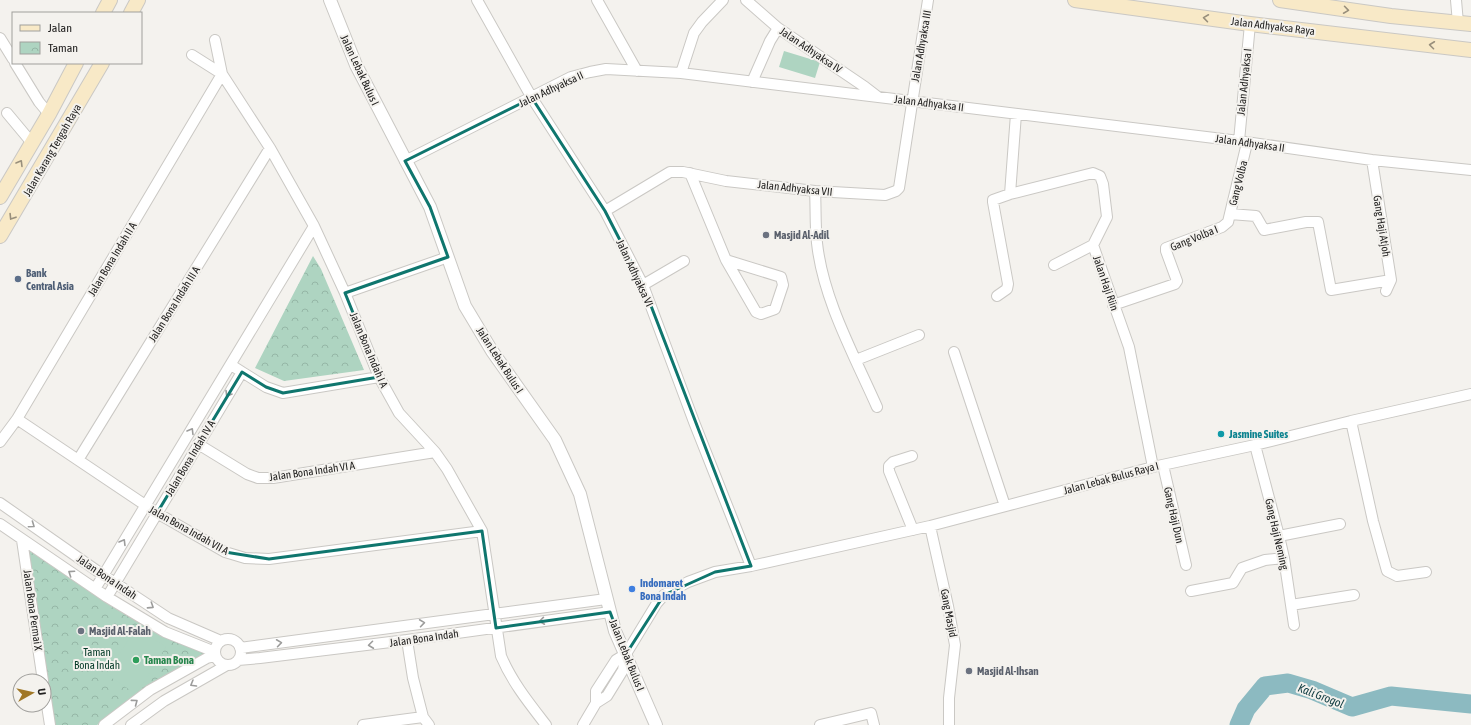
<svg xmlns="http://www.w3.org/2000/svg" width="1471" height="725" viewBox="0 0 1471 725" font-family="'Asap Condensed',sans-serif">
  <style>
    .park { fill: url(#park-crowns) }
    .pitch { fill: #aed4c1 }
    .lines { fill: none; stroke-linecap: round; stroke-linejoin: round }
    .river { stroke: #8cbac1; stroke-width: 19 }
    .minor-casing { stroke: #cac8c4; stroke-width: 12 }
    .tertiary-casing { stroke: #cac8c4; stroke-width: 14 }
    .secondary-casing { stroke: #cac8c4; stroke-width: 16 }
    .minor { stroke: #fff; stroke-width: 10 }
    .tertiary { stroke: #fff; stroke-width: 12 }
    .secondary { stroke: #f8e9c7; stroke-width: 14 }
    .oneway { stroke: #988f7c }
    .oneway2 { stroke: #9c9c9b }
    .marked { fill: none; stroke: #0f766e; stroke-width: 3; stroke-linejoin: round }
    .worship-dot { fill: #6b7280; stroke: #f4f2ee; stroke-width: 1.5 }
    .service-dot { fill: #5c6f8a; stroke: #f4f2ee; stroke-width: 1.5 }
    .culture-dot { fill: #0f9aa8; stroke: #f4f2ee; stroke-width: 1.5 }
    .shop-dot { fill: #3f7fe0; stroke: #f4f2ee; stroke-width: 1.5 }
    .leisure-dot { fill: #2e9e5b; stroke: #f4f2ee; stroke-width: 1.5 }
    .labels { text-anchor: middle; stroke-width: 4; stroke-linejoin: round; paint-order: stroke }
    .street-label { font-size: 11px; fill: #232221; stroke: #f4f2ee }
    .worship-label { font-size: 11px; font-weight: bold; fill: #5b616d; stroke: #f4f2ee; text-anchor: start }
    .service-label { font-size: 11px; font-weight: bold; fill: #4e5e75; stroke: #f4f2ee; text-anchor: start }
    .culture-label { font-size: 11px; font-weight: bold; fill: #0d838f; stroke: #f4f2ee; text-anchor: start }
    .shop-label { font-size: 11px; font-weight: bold; fill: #366cbe; stroke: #f4f2ee; text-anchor: start }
    .park-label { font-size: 11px; fill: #043a27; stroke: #f4f2ee }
    .leisure-label { font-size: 11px; font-weight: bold; fill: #27864d; stroke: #f4f2ee; text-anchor: start }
    .water-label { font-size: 12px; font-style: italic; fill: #174247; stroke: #f4f2ee }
  </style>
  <defs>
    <pattern id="park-crowns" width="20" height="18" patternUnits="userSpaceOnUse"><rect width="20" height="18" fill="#aed4c1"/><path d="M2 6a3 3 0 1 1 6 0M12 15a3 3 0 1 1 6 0" fill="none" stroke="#95b6a6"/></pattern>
  </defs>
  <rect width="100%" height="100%" fill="#f4f2ee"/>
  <path class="park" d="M313,256L321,269L364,370L284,381L255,368Z
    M28,548L209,653L148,687L97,725H54Z"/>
  <path class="pitch" d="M784,51L820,62L815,78L779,67Z
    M136,628L166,647L136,694L106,674Z"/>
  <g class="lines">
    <path class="river" d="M1239,725L1246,709L1265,686L1288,683L1312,690L1352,707L1391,696L1471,704"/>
    <g class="minor-casing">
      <path id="minor" d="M477,0L532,98L605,211L643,285L694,422L751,566
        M597,0L637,71
        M746,0L778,28L865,87L878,97
        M1456,0L1458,23
        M0,38L13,59
        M215,40L222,74L270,148L314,226L345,293L379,377L399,413L435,452L447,469L482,531L501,656C512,682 529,703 546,725
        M192,55L222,74
        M15,63L39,102L49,114
        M681,73L694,33L702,22L723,0
        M752,82L770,41L778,28
        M7,113L32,143
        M1239,141L1250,24
        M1372,160L1391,280L1386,291
        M405,161L571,77L590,72L606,69L681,73L1239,141L1372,160L1471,170
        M690,173L726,260L756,312L761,314L775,309L783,285L781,277L726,260
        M815,191C816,208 815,226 817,243C823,299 854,355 877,407
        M1010,194L1016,114
        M605,211L670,172H683L726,181L815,191L885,195L896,191L899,188L928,0
        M1230,214L1256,216L1264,230L1306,222H1318L1331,290L1391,280
        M1054,265L1093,245
        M643,285L684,261
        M345,293L448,257
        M997,296L1007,289L1008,284L993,202V200L1010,194L1093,173L1100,176L1103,184L1107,217L1093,245L1129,347L1153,467
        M1113,305L1175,284L1177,281L1166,251V248L1222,227L1228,222L1247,143
        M954,352L1005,506
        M856,360L919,335
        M242,372L266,387L283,393L379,377
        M17,419L157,513L225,552L245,558L269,559L482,531
        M1351,421L1373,521L1387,571L1397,576L1426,572
        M0,442L17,419L222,74
        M198,444L247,474L258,478H273L435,452
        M1255,445L1279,536L1284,558L1294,625
        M912,456L893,462L889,466V471L913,530
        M78,460L270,148
        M1163,465L1186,565
        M0,503L103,575L168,618L221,641
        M0,524L107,597L165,632L215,652
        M930,526L948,606L955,645L949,698V725
        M1279,536L1340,524
        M22,540L43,681
        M95,589L314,226
        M1191,591L1233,583L1242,568L1265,560L1284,558
        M107,597L242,372L231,365
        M1291,605L1354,595
        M215 652a13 13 0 1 1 26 0a13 13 0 1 1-26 0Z
        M407,640L413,678L423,717L429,725
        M240,648L606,599
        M238,660L260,658L407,640L610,612
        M44,686L50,725
        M596,703V691L616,660L626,654
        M104,725L150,690L207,658L215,656
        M131,725L164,701L227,665
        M363,725L423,717
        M583,725L596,703L607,696L623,670L626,654L657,603L664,595L688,582L715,572L751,566L930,526L1153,467L1255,445L1351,421L1471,394
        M820,725L871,713L874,725"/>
    </g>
    <g class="tertiary-casing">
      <path id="tertiary" d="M330,0L356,65L430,207L465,306L492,351L555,440L580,494L615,631L656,725"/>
    </g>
    <g class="secondary-casing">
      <path id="secondary" d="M1075,0L1250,24L1471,50
        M1280,0L1391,16L1471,24
        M103,13L110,0
        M131,13L138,0
        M0,197L49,114L76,63
        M0,236L102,63"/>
    </g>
    <use href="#minor" class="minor"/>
    <use href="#tertiary" class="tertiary"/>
    <use href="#secondary" class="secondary"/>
  </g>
  <defs><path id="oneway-chevron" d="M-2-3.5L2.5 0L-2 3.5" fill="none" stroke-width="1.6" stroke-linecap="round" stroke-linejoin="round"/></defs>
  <g class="oneway">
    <use href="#oneway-chevron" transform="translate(1346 10) rotate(8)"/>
    <use href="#oneway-chevron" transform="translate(1206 18) rotate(-172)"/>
    <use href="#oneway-chevron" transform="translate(1432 45) rotate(-173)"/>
    <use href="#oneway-chevron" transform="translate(20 163) rotate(-59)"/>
    <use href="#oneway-chevron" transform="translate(12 217) rotate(122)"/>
  </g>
  <g class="oneway2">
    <use href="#oneway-chevron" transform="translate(228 394) rotate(121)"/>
    <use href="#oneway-chevron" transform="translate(191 431) rotate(-59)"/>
    <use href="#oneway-chevron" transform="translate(32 525) rotate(35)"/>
    <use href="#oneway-chevron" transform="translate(123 542) rotate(-59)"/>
    <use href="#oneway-chevron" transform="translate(71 573) rotate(-146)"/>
    <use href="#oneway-chevron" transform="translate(151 606) rotate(33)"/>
    <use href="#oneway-chevron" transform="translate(542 621) rotate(172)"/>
    <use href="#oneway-chevron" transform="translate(422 623) rotate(-8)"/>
    <use href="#oneway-chevron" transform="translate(279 643) rotate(-8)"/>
    <use href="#oneway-chevron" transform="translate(371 645) rotate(173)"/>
    <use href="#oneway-chevron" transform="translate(193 684) rotate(150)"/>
    <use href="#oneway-chevron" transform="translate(135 702) rotate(-37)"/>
  </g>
  <path class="marked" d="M532,98L605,211L643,285L751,566L715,572L664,595L626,654L610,612L496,628L482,531L269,559L225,552L157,513L242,372L266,387L283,393L379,377L345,293L448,257L430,207L405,161Z"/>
  <g class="worship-dot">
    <circle cx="766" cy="235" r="4"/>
    <circle cx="81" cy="631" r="4"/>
    <circle cx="969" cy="671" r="4"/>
  </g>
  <circle class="service-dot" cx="18" cy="279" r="4"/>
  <circle class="culture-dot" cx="1221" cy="434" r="4"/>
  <circle class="shop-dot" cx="632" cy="589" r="4"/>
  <circle class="leisure-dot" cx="136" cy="660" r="4"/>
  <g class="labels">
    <g class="street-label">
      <text transform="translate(1273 26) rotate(7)" y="4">Jalan Adhyaksa Raya</text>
      <text transform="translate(921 46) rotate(-80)" y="4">Jalan Adhyaksa III</text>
      <text transform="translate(811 50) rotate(34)" y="4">Jalan Adhyaksa IV</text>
      <text transform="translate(360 70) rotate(65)" y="4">Jalan Lebak Bulus I</text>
      <text transform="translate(1244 82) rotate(-84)" y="4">Jalan Adhyaksa I</text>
      <text transform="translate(551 89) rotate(-25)" y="4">Jalan Adhyaksa II</text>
      <text transform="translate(929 103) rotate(7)" y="4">Jalan Adhyaksa II</text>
      <text transform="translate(1250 143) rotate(8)" y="4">Jalan Adhyaksa II</text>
      <text transform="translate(52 150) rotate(-60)" y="4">Jalan Karang Tengah Raya</text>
      <text transform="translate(1238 183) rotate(-76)" y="4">Gang Volba</text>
      <text transform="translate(795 188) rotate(6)" y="4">Jalan Adhyaksa VII</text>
      <text transform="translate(1382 226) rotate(81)" y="4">Gang Haji Atjoh</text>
      <text transform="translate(1194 238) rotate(-22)" y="4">Gang Volba I</text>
      <text transform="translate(112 259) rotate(-59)" y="4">Jalan Bona Indah II A</text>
      <text transform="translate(635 273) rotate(65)" y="4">Jalan Adhyaksa VI</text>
      <text transform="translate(1106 283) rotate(71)" y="4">Jalan Haji Riin</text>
      <text transform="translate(174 304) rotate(-58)" y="4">Jalan Bona Indah III A</text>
      <text transform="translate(369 350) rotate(67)" y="4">Jalan Bona Indah I A</text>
      <text transform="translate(500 360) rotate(57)" y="4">Jalan Lebak Bulus I</text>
      <text transform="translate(190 458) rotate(-59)" y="4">Jalan Bona Indah IV A</text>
      <text transform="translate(312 471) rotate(-8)" y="4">Jalan Bona Indah VI A</text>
      <text transform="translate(1111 478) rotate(-15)" y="4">Jalan Lebak Bulus Raya I</text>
      <text transform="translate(1174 515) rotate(77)" y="4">Gang Haji Dun</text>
      <text transform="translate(189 530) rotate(29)" y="4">Jalan Bona Indah VII A</text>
      <text transform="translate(1277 534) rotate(77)" y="4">Gang Haji Neming</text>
      <text transform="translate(107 577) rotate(34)" y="4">Jalan Bona Indah</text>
      <text transform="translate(33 610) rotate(82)" y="4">Jalan Bona Permai X</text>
      <text transform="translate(949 613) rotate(79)" y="4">Gang Masjid</text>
      <text transform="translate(424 638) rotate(-8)" y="4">Jalan Bona Indah</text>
      <text transform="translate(627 655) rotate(68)" y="4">Jalan Lebak Bulus I</text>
    </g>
    <g class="worship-label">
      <text x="774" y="239">Masjid Al-Adil</text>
      <text x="89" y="635">Masjid Al-Falah</text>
      <text x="977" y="675">Masjid Al-Ihsan</text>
    </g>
    <g class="service-label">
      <text x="26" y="277">Bank<tspan x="26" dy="13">Central Asia</tspan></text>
    </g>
    <g class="culture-label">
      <text x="1229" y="438">Jasmine Suites</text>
    </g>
    <g class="shop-label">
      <text x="640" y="587">Indomaret<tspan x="640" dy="13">Bona Indah</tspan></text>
    </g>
    <g class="park-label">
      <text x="97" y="656">Taman<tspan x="97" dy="13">Bona Indah</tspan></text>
    </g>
    <g class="leisure-label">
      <text x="144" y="664">Taman Bona</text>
    </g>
    <g class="water-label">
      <text transform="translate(1321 696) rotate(21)" y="4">Kali Grogol</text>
    </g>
  </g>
  <rect x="12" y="12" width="130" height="52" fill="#f4f2ee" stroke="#a09f9c"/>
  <rect x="20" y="25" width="20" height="6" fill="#f8e9c7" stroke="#a09f9c"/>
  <text x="48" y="32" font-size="12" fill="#232221">Jalan</text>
  <rect x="20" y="42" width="20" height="12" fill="url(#park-crowns)" stroke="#a09f9c"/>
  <text x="48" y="52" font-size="12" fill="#232221">Taman</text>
  <g transform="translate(32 693) rotate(82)"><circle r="19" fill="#f4f2ee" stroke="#a09f9c"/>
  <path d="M0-3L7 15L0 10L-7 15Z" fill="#a07726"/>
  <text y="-6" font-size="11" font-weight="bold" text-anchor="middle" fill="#232221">U</text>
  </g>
</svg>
